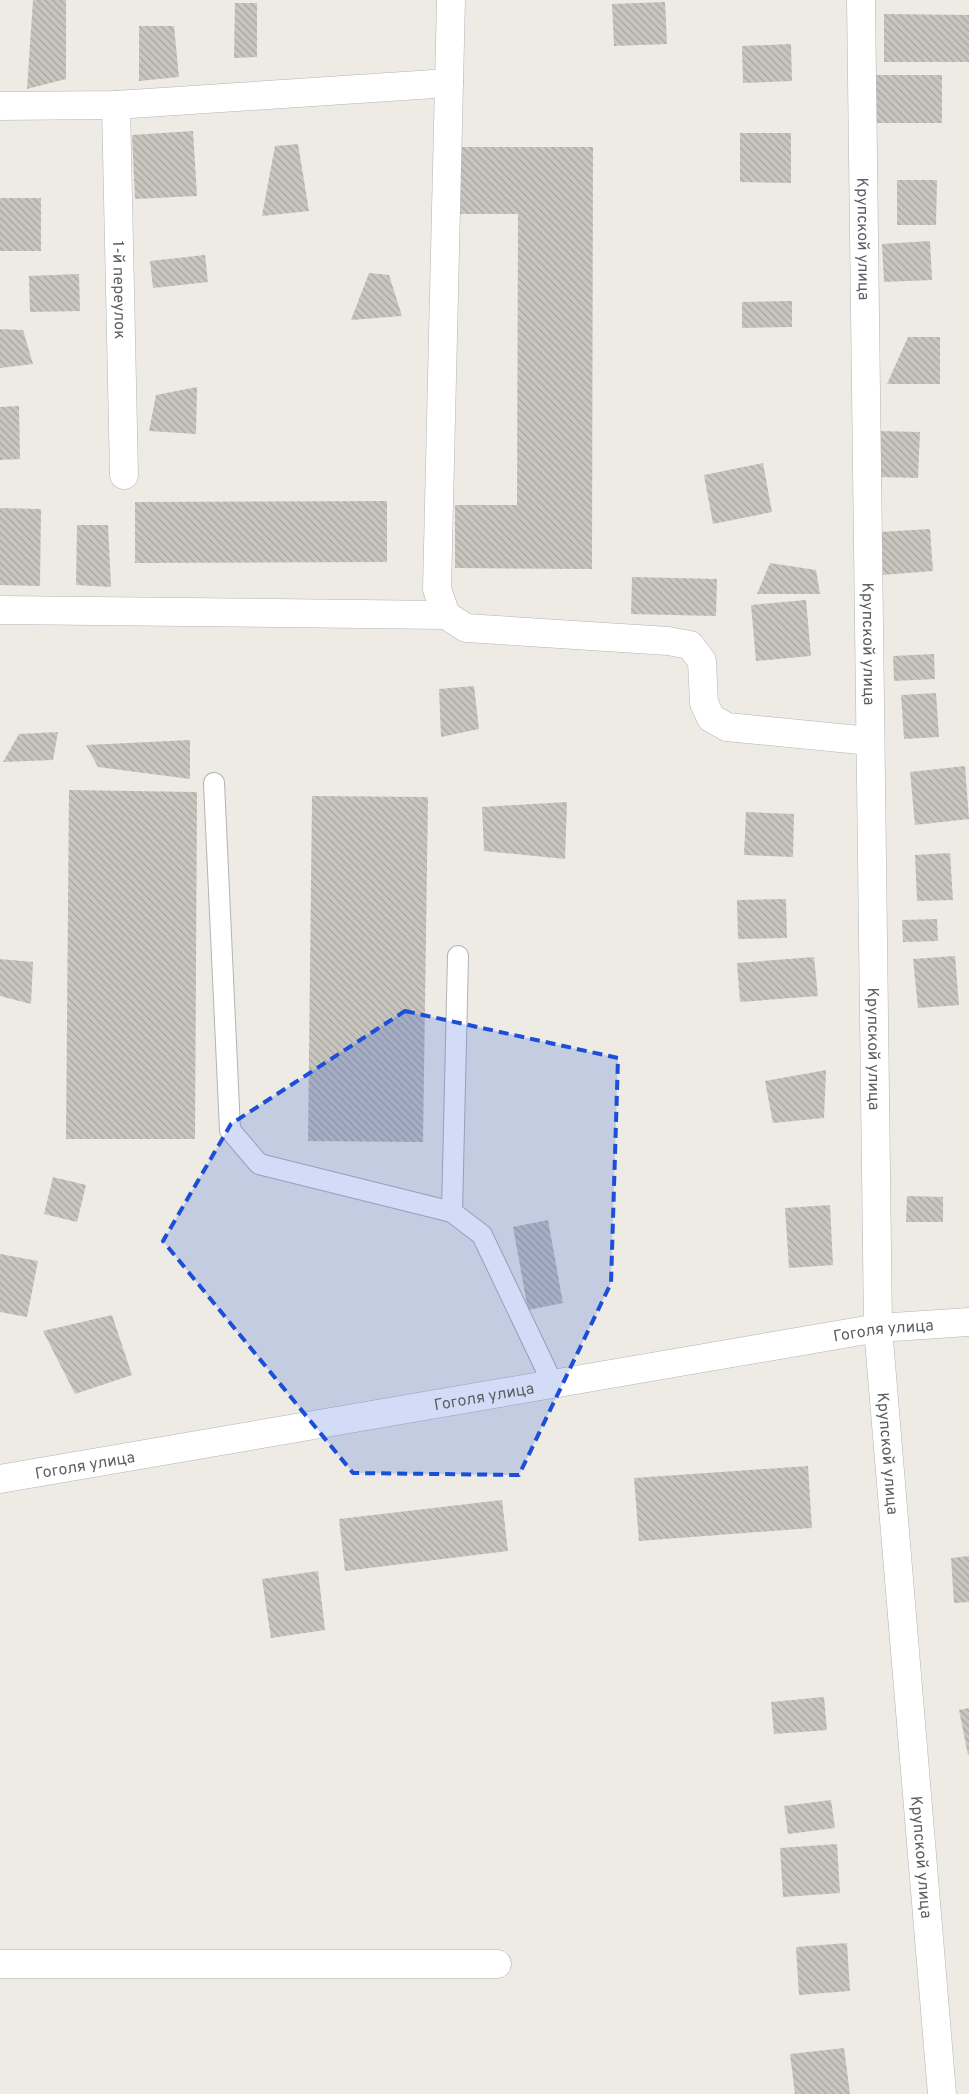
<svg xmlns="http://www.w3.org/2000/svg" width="969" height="2094" font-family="Overpass,sans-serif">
<defs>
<pattern id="building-back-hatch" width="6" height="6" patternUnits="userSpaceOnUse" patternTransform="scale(1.25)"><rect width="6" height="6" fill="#c9c6c0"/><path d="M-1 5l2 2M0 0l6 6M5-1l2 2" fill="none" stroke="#a6a4a0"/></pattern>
</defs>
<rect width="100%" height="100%" fill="#edebe4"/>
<!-- building -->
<path fill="url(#building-back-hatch)" d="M33,0H66V79L27,89Z
M665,2L667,44L614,46L612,4Z
M235,3H257V57L234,58Z
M884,14L969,15V62H884Z
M139,26H174L179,77L139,81Z
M791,44L792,81L743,83L742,46Z
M875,75H942V123H875Z
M193,131L197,196L135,199L132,135Z
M740,133H791V183L740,182Z
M298,144L309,211L262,216L275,146Z
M459,147H593L592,569L455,568V505H517L518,214H459Z
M897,180H937L936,225H897Z
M0,198H41V251H0Z
M930,241L932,280L884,282L882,244Z
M205,255L208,282L153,288L150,261Z
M369,273L389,275L402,316L351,320Z
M79,274L80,311L30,312L29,276Z
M792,301V327L742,328V302Z
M0,329L23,330L33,364L0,368Z
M908,337H940V384H887Z
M197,387L196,434L149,431L156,395Z
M19,406L20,459L0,460V407Z
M879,431L920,432L918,478L878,477Z
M763,463L772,512L713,524L704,475Z
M387,501V562L135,563V502Z
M0,508L41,509L40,586L0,585Z
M77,525H108L111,587L76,585Z
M930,529L933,571L882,575L880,532Z
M770,563L816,570L820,594H757Z
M632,577L717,579L716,616L631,614Z
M806,600L811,656L756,661L751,605Z
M934,654L935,679L894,681L893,656Z
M474,686L479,729L441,737L439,689Z
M936,693L939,737L904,739L901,695Z
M58,732L53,760L3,762L19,734Z
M190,740V779L98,767L86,745Z
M965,766L969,819L915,825L910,772Z
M69,790L197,792L195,1139H66Z
M312,796L428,797L423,1142L308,1141Z
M567,802L565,859L484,851L482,807Z
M746,812L794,814L793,857L744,855Z
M950,853L953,900L917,901L915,855Z
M786,899L787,938L738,939L737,900Z
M937,919L938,941L903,942L902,920Z
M955,956L959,1005L918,1008L913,959Z
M814,957L818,996L740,1002L737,963Z
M0,959L33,962L31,1004L0,996Z
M826,1070L824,1118L773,1123L765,1081Z
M53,1177L86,1185L77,1222L44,1214Z
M907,1196L943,1197V1222H906Z
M830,1205L833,1265L789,1268L785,1208Z
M548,1220L563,1303L528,1310L513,1227Z
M0,1254L38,1261L27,1317L0,1312Z
M112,1315L132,1375L75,1394L43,1331Z
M808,1466L812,1528L639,1541L634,1478Z
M502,1500L508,1551L345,1571L339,1519Z
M969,1556V1602L954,1603L951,1558Z
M318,1571L325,1630L271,1638L262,1579Z
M824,1697L827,1730L774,1734L771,1702Z
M969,1708V1755H968L959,1710Z
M831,1800L835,1828L788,1834L784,1806Z
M837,1844L840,1893L783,1897L780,1848Z
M847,1943L850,1991L799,1995L796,1947Z
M844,2048L850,2094H795L790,2054Z"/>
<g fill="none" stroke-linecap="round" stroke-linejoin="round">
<defs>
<path id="service" d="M214,783L230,1130L259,1164L452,1212L482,1235L553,1384
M452,1212L458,956"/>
<g id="minor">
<path id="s1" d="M861,0L878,1328L942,2094"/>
<path d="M449,83L437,589L446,615L466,628L668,641L690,645L702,661L704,703L711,718L727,727L870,741"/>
<path id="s2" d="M116,105L124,475"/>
<path d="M0,106L116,105L449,83L451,0"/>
<path d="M0,610L446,615"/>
<path id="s3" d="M0,1479L878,1328L969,1322"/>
<path d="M0,1964H497"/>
</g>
</defs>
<!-- service casing -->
<use href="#service" stroke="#b1b4b8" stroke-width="22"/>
<!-- minor casing -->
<use href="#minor" stroke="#b1b4b8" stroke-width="29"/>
<!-- service -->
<use href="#service" stroke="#fff" stroke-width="20"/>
<!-- minor -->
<use href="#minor" stroke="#fff" stroke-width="28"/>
</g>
<!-- marked area -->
<path fill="#1d4ed8" fill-opacity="0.2" stroke="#1d4ed8" stroke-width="4" stroke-dasharray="10 6" stroke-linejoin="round" d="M405,1011L618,1058L611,1283L519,1475L353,1473L163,1241L231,1124Z"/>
<g text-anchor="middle" stroke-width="4" stroke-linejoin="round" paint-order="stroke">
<!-- street labels -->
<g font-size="16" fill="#5c5f63" stroke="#fff">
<text dy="6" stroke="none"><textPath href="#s1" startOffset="239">Крупской улица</textPath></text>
<text dy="6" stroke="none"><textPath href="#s2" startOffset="185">1-й переулок</textPath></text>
<text dy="6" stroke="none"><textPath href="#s1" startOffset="644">Крупской улица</textPath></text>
<text dy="6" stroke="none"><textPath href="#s1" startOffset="1049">Крупской улица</textPath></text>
<text dy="6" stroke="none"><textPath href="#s3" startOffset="896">Гоголя улица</textPath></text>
<text dy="6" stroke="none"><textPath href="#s3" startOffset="491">Гоголя улица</textPath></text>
<text dy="6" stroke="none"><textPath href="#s1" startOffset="1454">Крупской улица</textPath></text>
<text dy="6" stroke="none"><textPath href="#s3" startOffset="86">Гоголя улица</textPath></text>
<text dy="6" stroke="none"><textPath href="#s1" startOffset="1859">Крупской улица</textPath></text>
</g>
</g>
</svg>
